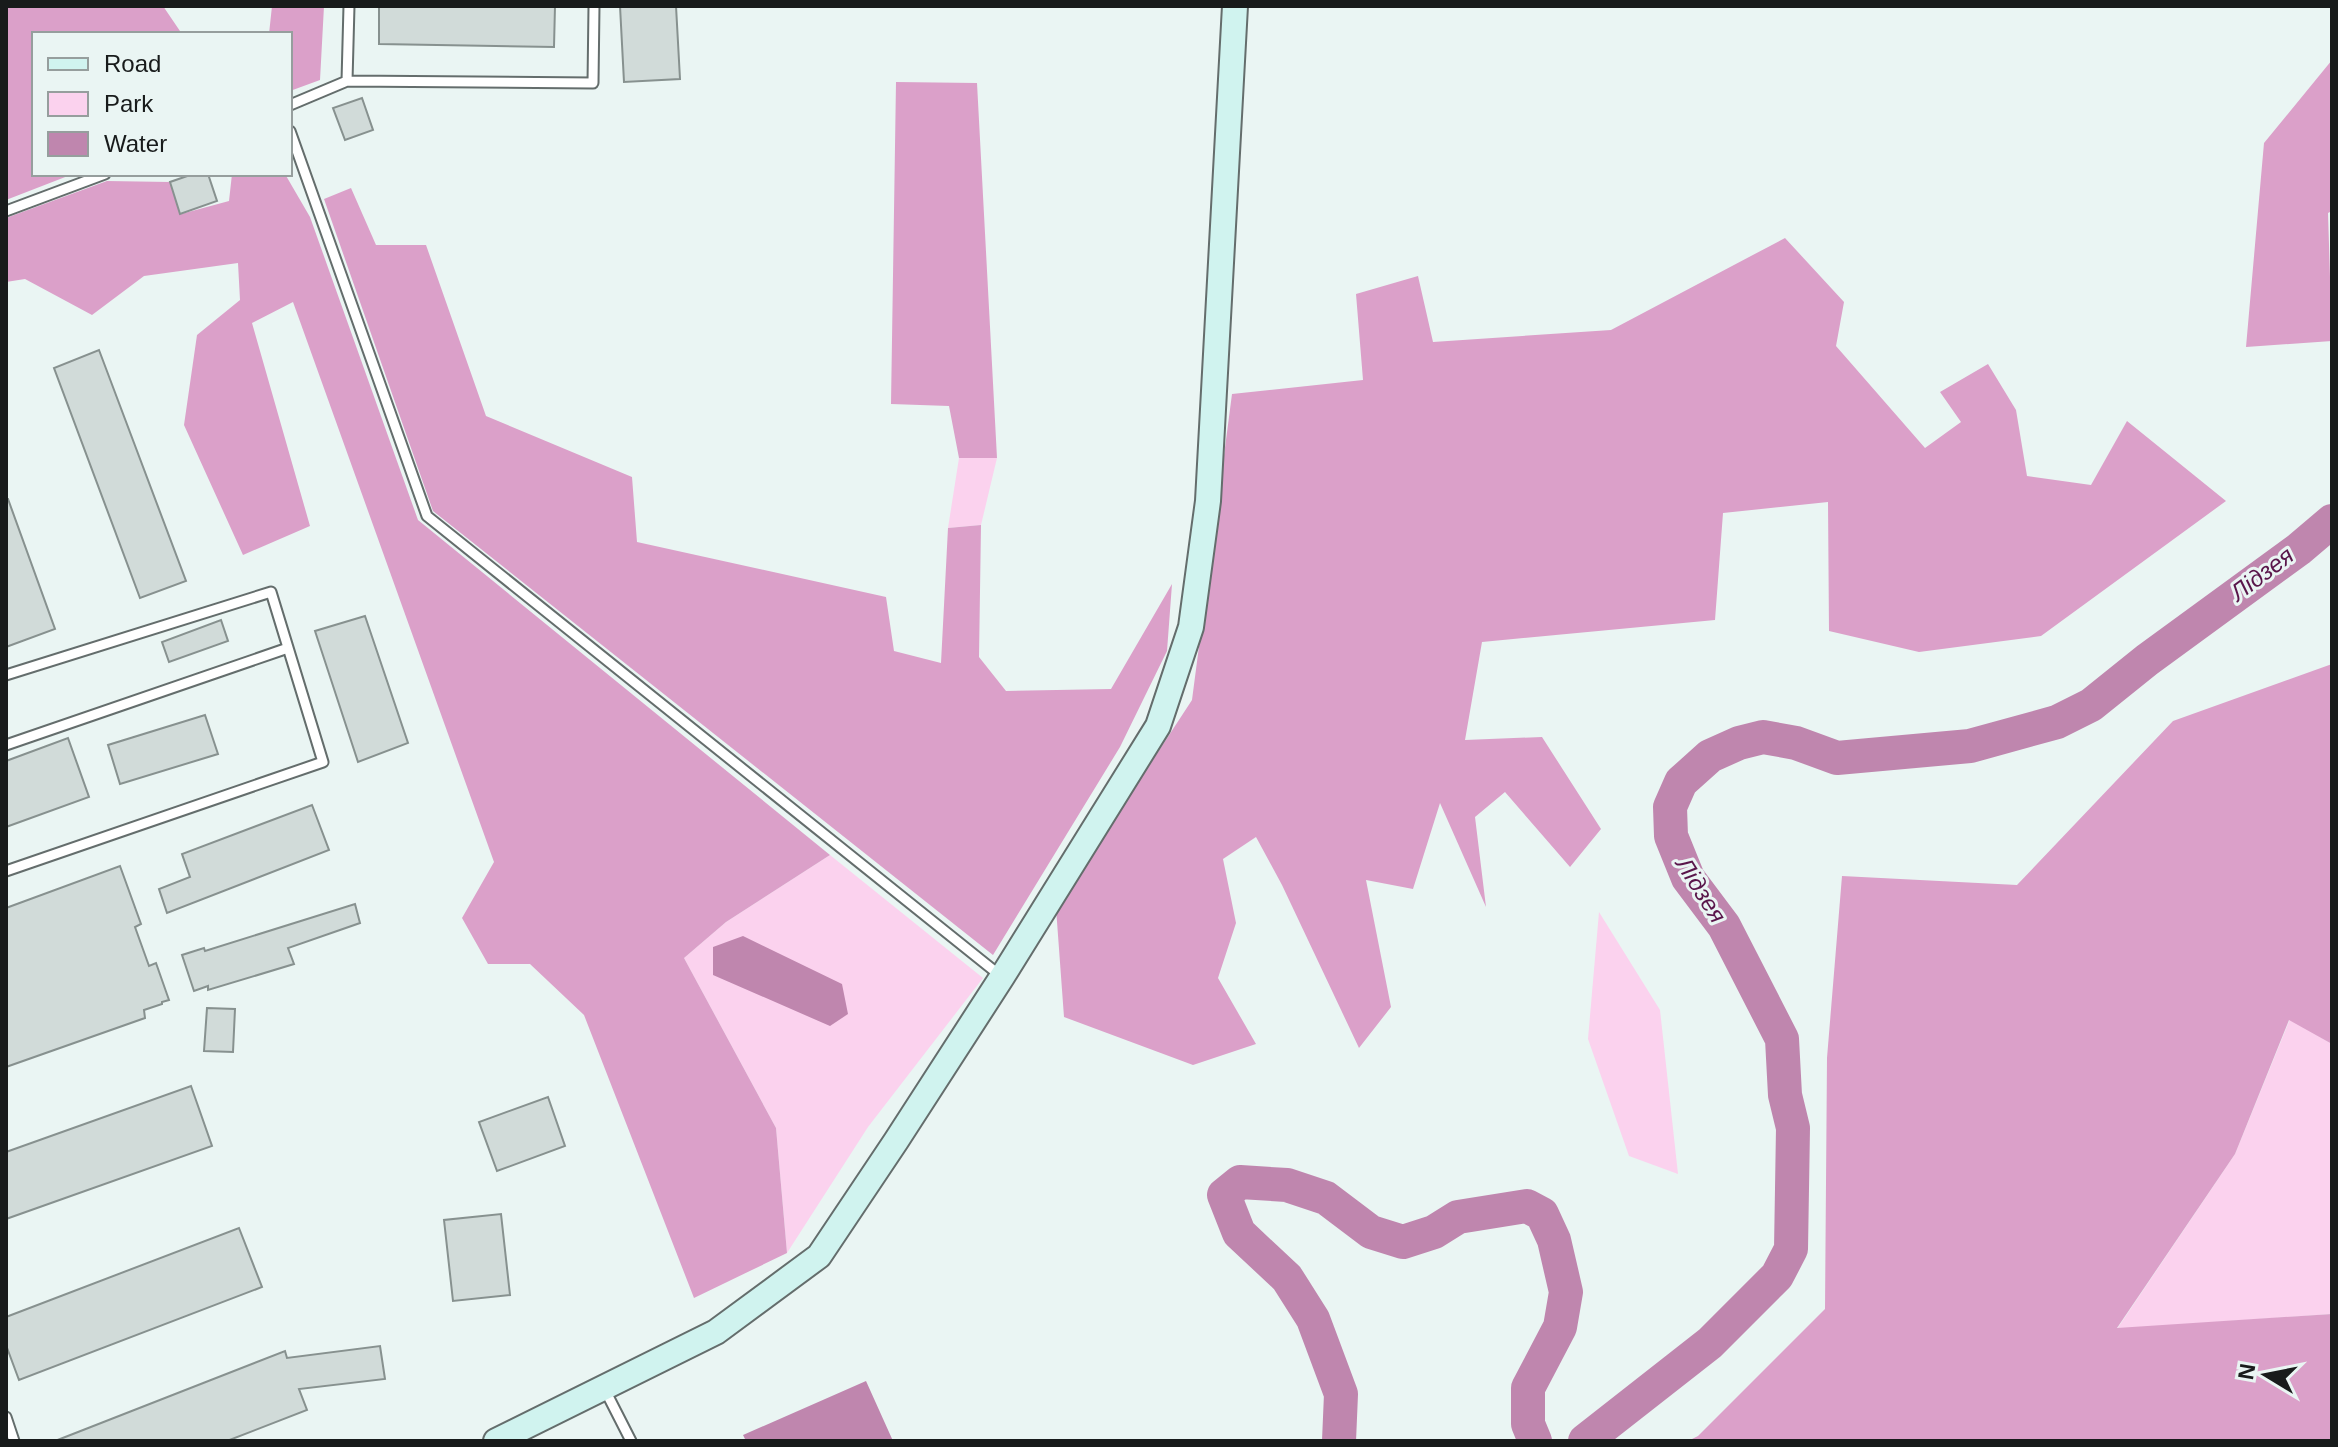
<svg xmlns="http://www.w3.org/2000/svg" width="2338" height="1447" font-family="Arial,sans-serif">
<rect width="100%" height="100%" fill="#eaf5f3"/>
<!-- green -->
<path fill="#fbd2ee" d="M959,458H997L981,525L948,528Z
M830,855L983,978L868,1127L787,1253L776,1128L684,958L726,922Z
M1599,912L1660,1010L1678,1174L1629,1156L1588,1039Z
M2290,1019L2332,1044V1314L2117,1329L2235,1154Z"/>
<!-- forest -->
<path fill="#dba0c9" d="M6,6H163L182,34H34V174H73L6,200Z
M272,6H324L320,80L290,91V34H269Z
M2332,60V211L2328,213L2332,341L2246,347L2264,143Z
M896,82L977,83L997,458H959L949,406L891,404Z
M232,174H285L310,217L418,520L830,855L726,922L684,958L776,1128L787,1253L694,1298L584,1015L530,964H488L462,918L494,862L293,302L252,323L310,526L243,555L184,425L197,335L240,300L238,263L144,276L92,315L25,279L6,282V218L107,181L170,182L181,214L229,201Z
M351,188L376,245H426L486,416L632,477L637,542L886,597L894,651L941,663L948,528L981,525L979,657L1006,691L1111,689L1172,584L1167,651L1120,747L993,955L433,511L324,199Z
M1785,238L1844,302L1836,346L1925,448L1961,422L1940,392L1988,364L2016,410L2027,476L2091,485L2127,421L2226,501L2041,636L1919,652L1829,631L1828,502L1723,513L1715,620L1482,642L1465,740L1542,737L1601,829L1570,867L1505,792L1475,817L1486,907L1440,803L1413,889L1366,880L1391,1007L1359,1048L1282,885L1256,837L1223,859L1236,923L1218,978L1256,1044L1193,1065L1064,1017L1056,908L1192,700L1232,394L1363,380L1356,294L1418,276L1433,342L1611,330Z
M2332,664V1044L2289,1020L2235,1154L2117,1328L2332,1314V1441H1688L1698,1436L1825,1309L1827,1058L1842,876L2017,885L2173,721Z"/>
<!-- water -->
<path fill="#bf86ae" d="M743,936L842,984L848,1014L830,1026L713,975V947Z
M866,1381L893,1441H746L743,1435Z"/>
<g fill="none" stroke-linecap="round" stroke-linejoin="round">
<!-- river -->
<path stroke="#bf86ae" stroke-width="34" d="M1339,1441L1341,1394L1313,1319L1287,1278L1239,1233L1224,1195L1240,1182L1287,1185L1326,1198L1371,1232L1403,1242L1434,1232L1458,1217L1527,1206L1542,1214L1554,1240L1566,1292L1560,1327L1528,1388V1424L1535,1441
M1585,1441L1710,1343L1777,1276L1791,1249L1793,1128L1785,1095L1782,1039L1724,926L1688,878L1671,836L1670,807L1681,782L1710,756L1739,743L1763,737L1796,743L1837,758L1970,746L2057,722L2091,705L2147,660L2299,549L2332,521"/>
</g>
<!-- building -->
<path fill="#d1dbd9" stroke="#87918f" stroke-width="2" d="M379,6H555L554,47L379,44Z
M620,6H676L680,79L624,82Z
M362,98L373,130L345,140L333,108Z
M193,174H208L217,201L180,214L170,182Z
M99,350L186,581L140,598L54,368Z
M6,499H8L55,629L6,647Z
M365,616L408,743L358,762L315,631Z
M221,620L228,641L169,662L162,642Z
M205,715L218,754L120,784L108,745Z
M68,738L89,797L6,827V761Z
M312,805L329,850L167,913L159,889L190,877L182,854Z
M120,866L141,924L135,927L149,966L156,963L169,1000L162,1002V1004L144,1010L145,1018L6,1067V908Z
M355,904L360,923L288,948L294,964L208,990V986L194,991L182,955L204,948L205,951Z
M207,1008L235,1009L233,1052L204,1051Z
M191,1086L212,1146L6,1219V1152Z
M548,1097L565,1146L497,1171L479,1122Z
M501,1214L510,1295L453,1301L444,1220Z
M239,1228L262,1287L19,1380L6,1345V1317Z
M380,1346L385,1379L299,1389L307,1410L227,1441H55L285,1351L287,1358Z"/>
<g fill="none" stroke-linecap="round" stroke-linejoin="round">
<defs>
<path id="lane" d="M347,81L349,6
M290,105L347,81L593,83L594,6
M290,131L427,516L1002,977
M6,211L105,174
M6,675L271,592L323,762L6,871
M6,745L288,648
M605,1390L631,1441
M6,1417L14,1441"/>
<path id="secondary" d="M496,1441L716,1332L819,1256L896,1141L1002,977L1158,726L1191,627L1208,501L1235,6"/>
</defs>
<!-- lane casing -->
<use href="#lane" stroke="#646d6c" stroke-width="13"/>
<!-- secondary casing -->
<use href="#secondary" stroke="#646d6c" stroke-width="28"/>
<!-- lane -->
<use href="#lane" stroke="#fff" stroke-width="9"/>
<!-- secondary -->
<use href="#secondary" stroke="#d0f3ef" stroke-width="24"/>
</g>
<g text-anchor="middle" stroke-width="6" stroke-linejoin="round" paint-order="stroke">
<!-- water labels -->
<g font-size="24" font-style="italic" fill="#59154a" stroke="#eaf5f3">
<text transform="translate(2262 574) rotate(-37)" y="8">Лідзея</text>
<text transform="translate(1701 890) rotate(58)" y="8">Лідзея</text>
</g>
</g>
<!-- border -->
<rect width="2338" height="1447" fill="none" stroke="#181b1b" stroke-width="16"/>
<!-- legend -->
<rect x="32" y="32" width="260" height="144" fill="#eaf5f3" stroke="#969e9d" stroke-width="2"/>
<rect x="48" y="58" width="40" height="12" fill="#d0f3ef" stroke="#969e9d" stroke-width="2"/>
<text x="104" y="72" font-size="24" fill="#181b1b">Road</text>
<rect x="48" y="92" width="40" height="24" fill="#fbd2ee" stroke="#969e9d" stroke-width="2"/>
<text x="104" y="112" font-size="24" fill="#181b1b">Park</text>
<rect x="48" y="132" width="40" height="24" fill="#bf86ae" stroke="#969e9d" stroke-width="2"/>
<text x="104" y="152" font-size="24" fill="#181b1b">Water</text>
<!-- north arrow -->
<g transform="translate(2266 1375) rotate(280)" stroke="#eaf5f3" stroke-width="6" paint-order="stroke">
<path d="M0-6L14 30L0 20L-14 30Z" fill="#181b1b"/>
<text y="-12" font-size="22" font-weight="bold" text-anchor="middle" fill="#181b1b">N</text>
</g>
</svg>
